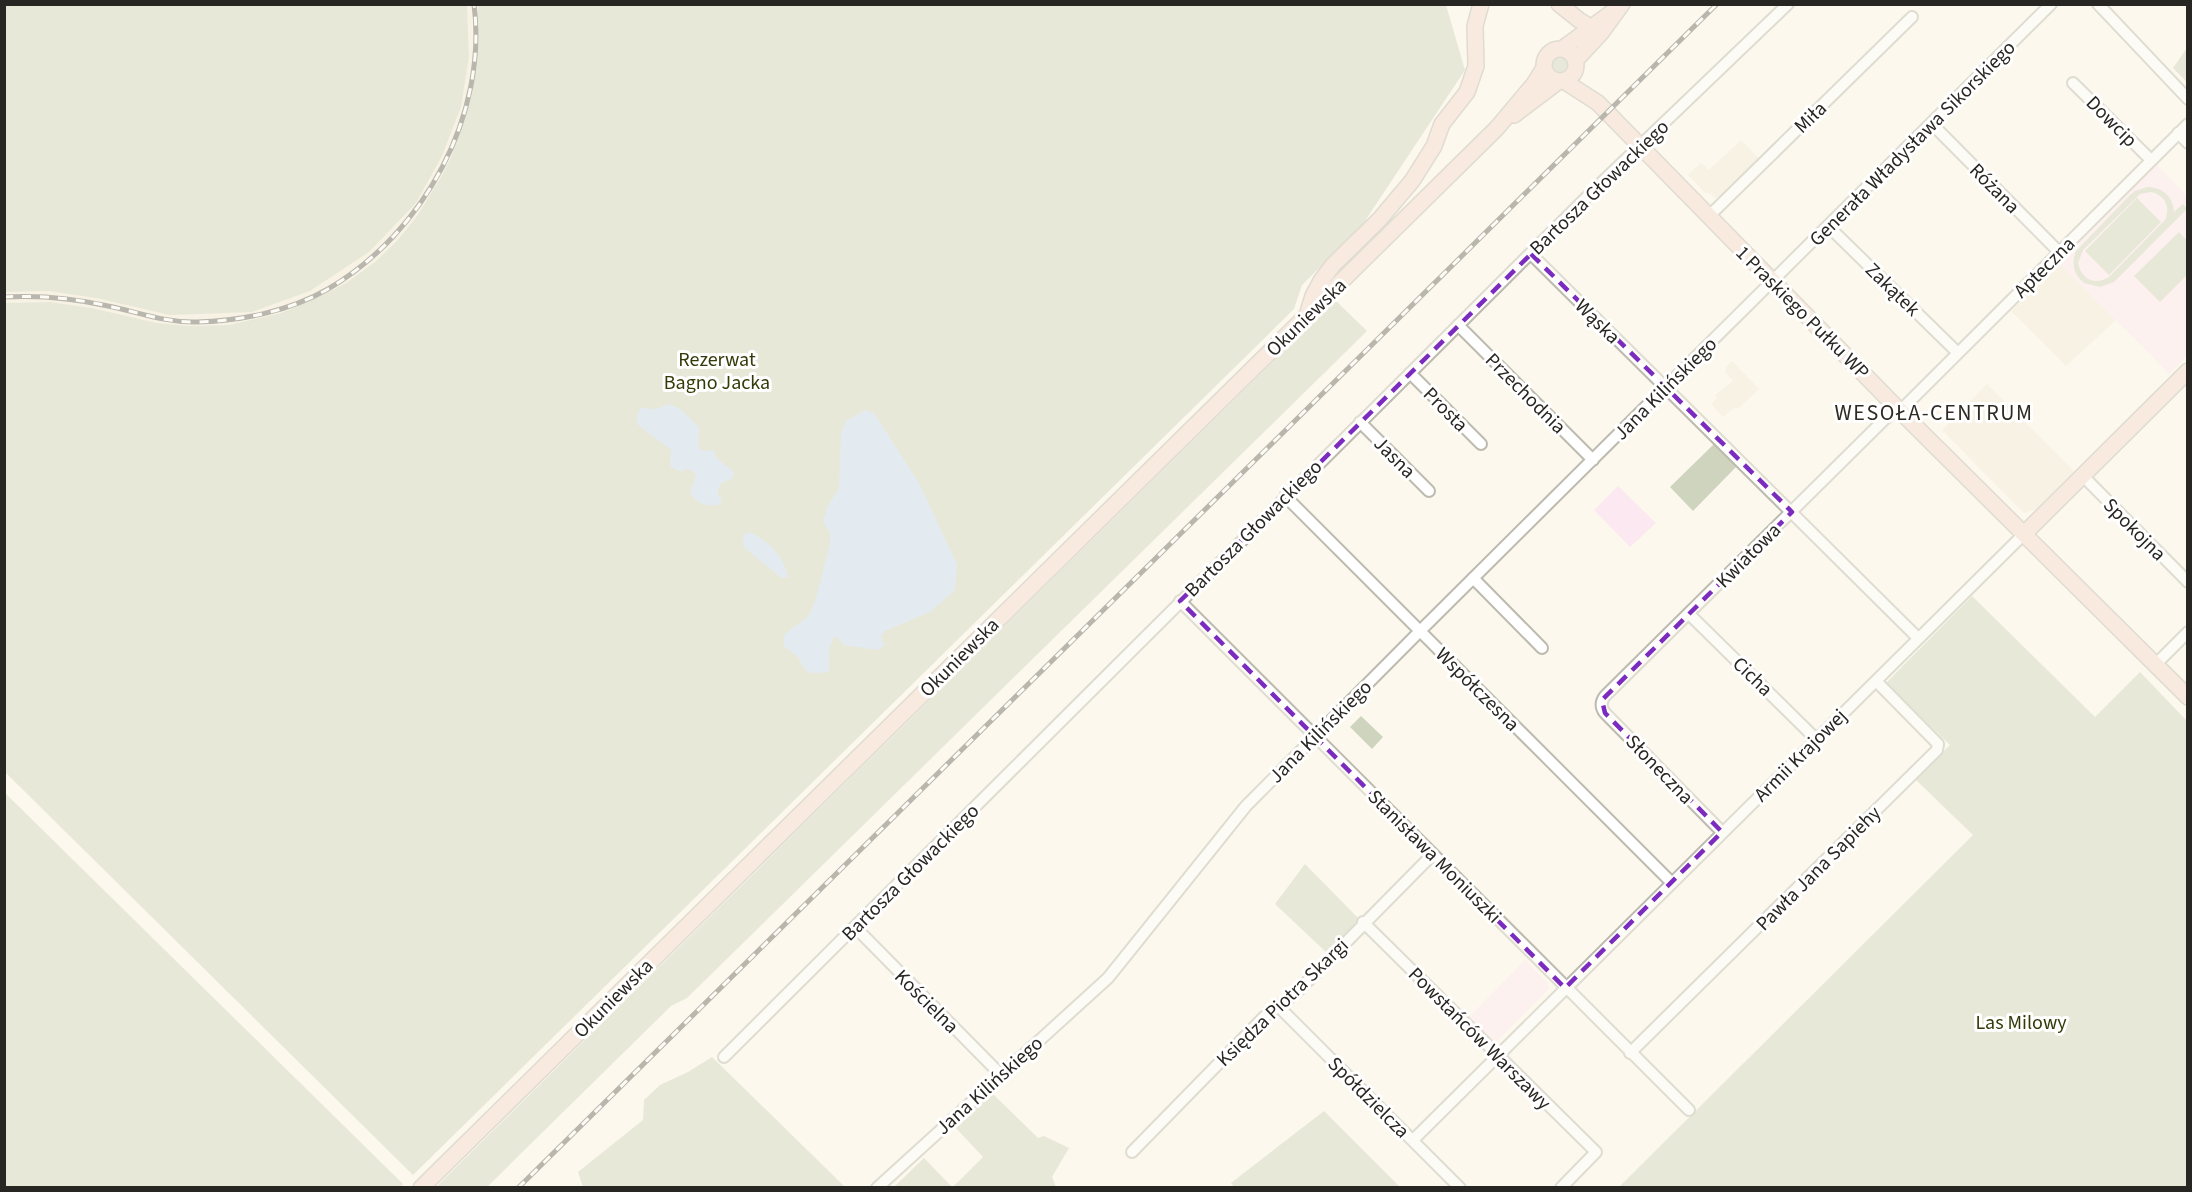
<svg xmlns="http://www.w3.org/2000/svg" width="2192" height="1192" font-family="'Source Sans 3',sans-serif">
<rect width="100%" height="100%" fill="#fcf8ed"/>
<!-- built -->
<path fill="#f1ebd9" d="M467,5H478L479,52L459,140L441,177L417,216L397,241L375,262L346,283L319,297L281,313L229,325L190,326L157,323L92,308L50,302L5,303L4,292L49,291L101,299L252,312L310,291L369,252L442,156L461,107L469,57Z
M1741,140L1759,159L1719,197L1715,198L1710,193H1705L1688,175L1701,163L1709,170Z
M2059,263L2116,320L2066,366L2011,311Z
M1732,361L1759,389L1738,409L1735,407L1723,417L1711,404L1717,398L1715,395L1733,381L1725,372L1726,368Z
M1987,384L2074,471L2038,509L2024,513L1942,430Z"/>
<!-- education -->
<path fill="#fce8f0" d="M2157,165L2187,196V356L2169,374L2059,263Z
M1618,486L1656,523L1630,547L1594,510Z
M1525,960L1548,983L1549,989L1497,1041L1489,1040L1468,1018Z"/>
<!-- green -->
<path fill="#cfd4be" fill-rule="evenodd" d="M4,5H467L469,57L461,107L442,156L416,203L369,252L310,291L252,312L170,315L101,299L49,291L5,292Z
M478,5H1446L1465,70L1361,227L1302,285L1294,309L413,1175L5,772L4,303L50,302L92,308L157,323L190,326L229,325L281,313L319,297L346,283L375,262L397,241L417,216L441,177L452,155L474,71Z
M2187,48V82L2173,68Z
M1551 65a9 9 0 1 1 18 0a9 9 0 1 1-18 0Z
M2147,187C2162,187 2173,196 2174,212L2183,204L2187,209L2114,282L2100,287L2084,283C2074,275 2071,264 2076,251L2130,195L2135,191ZM2151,192C2165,195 2171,207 2165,220L2109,277C2095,286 2081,279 2078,263L2083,250L2136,198L2140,194Z
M2137,198L2161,222L2109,275L2085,251Z
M2179,232L2187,241V275L2160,302L2134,276Z
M1335,300L1367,331L687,998L671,1006L487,1187H436Z
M1714,444L1737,466L1693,511L1670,487Z
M1972,596L2095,717L2140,672L2187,721V1187L1618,1188L1973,835L1915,779L1950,745L1886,683Z
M1361,716L1383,737L1372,749L1350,727Z
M4,792L403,1184L400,1188L5,1187Z
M1305,864L1359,919L1327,953L1275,904Z
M712,1057L845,1187H583L578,1172L643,1120L644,1100L660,1085L688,1072Z
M992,1093L1038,1138L1044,1136L1069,1148L1052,1177L1056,1187H953L983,1157L955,1127Z
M1324,1111L1400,1187H1234L1231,1183Z
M924,1158L952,1187H894Z"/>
<!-- water -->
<path fill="#c7dcf4" d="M668,404L679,408L699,427V448L703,451L711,450L716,452L715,455C720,464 728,465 734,472L732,479C724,482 718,482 718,494L722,498L720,504C705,508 699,504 690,493L696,475L691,470L685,469L682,472L671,467L670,463L671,450L638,425L636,419L640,408L657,409Z
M865,410L874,413L919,483L957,564L955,590L930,612L885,631L881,636L884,645L878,650L843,645L838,637L833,638L829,651V671C816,675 803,675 800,659L784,646V635L807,617L814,605L830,544V532L823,522L828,505L839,489L841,432L846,421Z
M750,532C769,542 784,555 788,577L781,578L744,547L743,535Z"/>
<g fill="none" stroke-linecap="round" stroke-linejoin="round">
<defs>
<path id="street" d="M2098,4L2188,99
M2073,83L2151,160
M1931,123L2059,252
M2178,133L2188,143
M1708,217L1912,17
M1828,226L1958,353
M1531,254L1918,638
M1458,325L1593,460
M1410,373L1481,444
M1900,411L2188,124
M1360,422L1429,491
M2083,476L2188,582
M1285,496L1671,882
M1473,578L1542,648
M1180,601L1689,1110
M1689,614L1816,739
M2155,665L2188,632
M1722,832L1605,713C1600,707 1601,701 1605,696L1897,407
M1363,922L1596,1152L1561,1188
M855,927L1000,1074
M1278,1006L1460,1188
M1630,1053L1937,750L1938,744L1876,681
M724,1057L1598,186L1788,4
M1413,1140L2025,533
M1132,1152L1264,1017L1296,993L1433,854
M877,1188L1108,978L1246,806L1420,631L2051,4"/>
<path id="secondary" d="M1559,4L1579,20L1598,32
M1544 65a16 16 0 1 1 32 0a16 16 0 1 1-32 0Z
M1562,49L1611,13
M1576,60L1601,33L1622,4
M1564,81L1598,103L1900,411L2188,697
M1514,115L1559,81
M1308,312L1313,296L1321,281L1333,265L1379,220L1412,181L1434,146L1442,124L1467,92L1476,66L1475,26L1481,4
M2025,533L2188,371
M421,1188L1497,128L1534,84L1544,68"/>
</defs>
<!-- street casing -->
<use href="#street" stroke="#bdbaaf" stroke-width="14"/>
<!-- secondary casing -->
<use href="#secondary" stroke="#bdbaaf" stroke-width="18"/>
<!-- street -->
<use href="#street" stroke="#fff" stroke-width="10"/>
<!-- secondary -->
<use href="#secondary" stroke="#f4d9ce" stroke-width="15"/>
<defs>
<path id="rail" d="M4,297C40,295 73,298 108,306C138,312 166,323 197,322C241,321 290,311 328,289C424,233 488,115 474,4
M518,1188L1717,4"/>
</defs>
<!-- rail casing -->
<use href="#rail" stroke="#696761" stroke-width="5"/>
<!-- rail -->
<use href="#rail" stroke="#fff" stroke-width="3" stroke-dasharray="9" stroke-linecap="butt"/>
</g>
<!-- marked area -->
<path d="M0 0H2192V1192H0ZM1531,254L1792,512L1602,700L1605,713L1722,832L1565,988L1180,601Z" fill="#fcf8ed" fill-opacity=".55" fill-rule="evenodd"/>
<path fill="none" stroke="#7b2cbf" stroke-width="4.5" stroke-dasharray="12 8" stroke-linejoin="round" d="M1531,254L1792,512L1602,700L1605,713L1722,832L1565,988L1180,601Z"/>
<g text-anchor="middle" stroke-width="6" stroke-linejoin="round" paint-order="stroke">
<!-- street labels -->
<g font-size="20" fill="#282622" stroke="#fff">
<text transform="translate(1810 117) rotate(-44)" y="7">Miła</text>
<text transform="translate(2112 121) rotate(45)" y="7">Dowcip</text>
<text transform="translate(1912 143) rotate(-45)" y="7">Generała Władysława Sikorskiego</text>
<text transform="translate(1599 187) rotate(-44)" y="7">Bartosza Głowackiego</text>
<text transform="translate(1995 188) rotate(45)" y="7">Różana</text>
<text transform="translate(2044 267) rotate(-45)" y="7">Apteczna</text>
<text transform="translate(1893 289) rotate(44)" y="7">Zakątek</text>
<text transform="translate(1803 312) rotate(45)" y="7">1 Praskiego Pułku WP</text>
<text transform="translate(1306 317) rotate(-44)" y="7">Okuniewska</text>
<text transform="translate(1598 321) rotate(45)" y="7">Wąska</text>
<text transform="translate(1665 388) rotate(-45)" y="7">Jana Kilińskiego</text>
<text transform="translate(1526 393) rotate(45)" y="7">Przechodnia</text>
<text transform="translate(1446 409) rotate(45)" y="7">Prosta</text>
<text transform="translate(1395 457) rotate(45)" y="7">Jasna</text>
<text transform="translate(1253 528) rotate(-45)" y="7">Bartosza Głowackiego</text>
<text transform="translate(2135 529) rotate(45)" y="7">Spokojna</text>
<text transform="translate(1748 555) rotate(-45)" y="7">Kwiatowa</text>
<text transform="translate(959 657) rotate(-45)" y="7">Okuniewska</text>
<text transform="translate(1753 676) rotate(44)" y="7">Cicha</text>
<text transform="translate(1478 689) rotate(45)" y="7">Współczesna</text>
<text transform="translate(1320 731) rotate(-45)" y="7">Jana Kilińskiego</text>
<text transform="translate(1800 755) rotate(-45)" y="7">Armii Krajowej</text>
<text transform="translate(1660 769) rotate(46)" y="7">Słoneczna</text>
<text transform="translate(1435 856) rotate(45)" y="7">Stanisława Moniuszki</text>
<text transform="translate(1818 868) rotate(-45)" y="7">Pawła Jana Sapiehy</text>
<text transform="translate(910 872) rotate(-45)" y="7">Bartosza Głowackiego</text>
<text transform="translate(613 998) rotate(-45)" y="7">Okuniewska</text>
<text transform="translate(927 1001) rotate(45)" y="7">Kościelna</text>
<text transform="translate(1282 1002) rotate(-44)" y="7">Księdza Piotra Skargi</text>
<text transform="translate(1480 1038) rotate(45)" y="7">Powstańców Warszawy</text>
<text transform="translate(989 1085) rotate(-42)" y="7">Jana Kilińskiego</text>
<text transform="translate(1369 1097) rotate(45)" y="7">Spółdzielcza</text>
</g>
<!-- park labels -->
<g font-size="20" fill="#343a08" stroke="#fff">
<text x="717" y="366">Rezerwat<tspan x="717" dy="23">Bagno Jacka</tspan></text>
<text x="2021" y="1029">Las Milowy</text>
</g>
<!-- quarter labels -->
<g font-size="22" letter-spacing="1.5" fill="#2e2b23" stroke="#fff">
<text x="1934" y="420">WESOŁA-CENTRUM</text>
</g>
</g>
<!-- border -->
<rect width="2192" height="1192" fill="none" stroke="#282622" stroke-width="12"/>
</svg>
